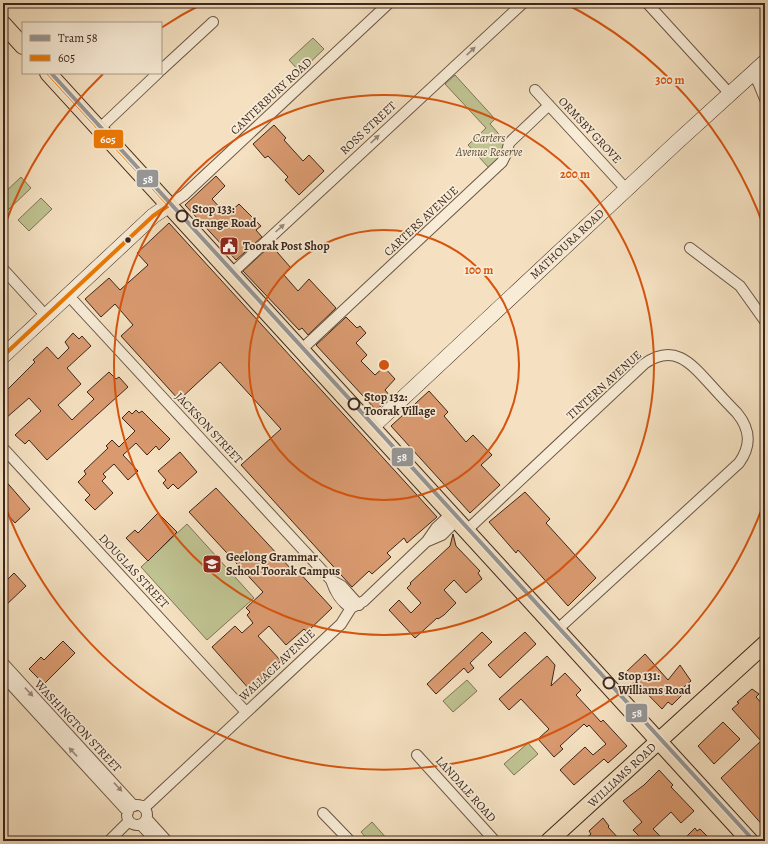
<svg xmlns="http://www.w3.org/2000/svg" width="768" height="844" font-family="Alegreya,serif">
<rect width="100%" height="100%" fill="#f5e1c1"/>
<filter id="stains"><feTurbulence type="fractalNoise" baseFrequency=".005" numOctaves="4"/><feColorMatrix values="0 0 0 0 .2 0 0 0 0 .09 0 0 0 0 .02 0 0 0 .5 -.17"/></filter>
<radialGradient id="worn" r=".72"><stop offset=".6" stop-color="#630" stop-opacity="0"/><stop offset="1" stop-color="#630" stop-opacity=".3"/></radialGradient>
<!-- green -->
<path fill="#bfc291" stroke="#7e7456" d="M313,38L324,49L300,72L289,60Z
M455,75L495,119L490,124C507,142 510,150 489,168L468,145L486,128L445,84Z
M21,177L31,188L8,210L3,204V194Z
M41,198L52,209L29,231L18,220Z
M187,524L254,598L207,640L141,567Z
M467,680L477,691L453,712L443,701Z
M528,743L538,754L514,775L504,764Z
M372,822L389,841H369L361,832Z"/>
<!-- building -->
<path fill="#da9a70" stroke="#3c261c" d="M274,125L286,138L284,140L303,161L309,155L324,171L299,195L285,180L288,177L268,156L265,158L253,144Z
M216,176L225,186L212,199L222,210L227,205L231,211L239,204L261,226L256,230L262,237L236,260L185,205Z
M169,223L437,517L407,543L404,538L387,553L391,557L372,574L369,571L352,587L241,465L281,429L220,362L179,400L121,336L133,325L115,304L101,317L85,299L109,278L120,290L148,265L137,253Z
M271,245L291,268L284,275L298,291L309,279L336,308L308,335L302,328L299,330L243,271Z
M346,317L357,328L360,326L366,333L356,343L367,355L361,361L375,375L384,367L395,379L385,390L391,397L376,410L316,345Z
M73,333L79,339L82,336L91,346L67,368L81,384L58,405L72,420L94,399L87,392L109,372L116,379L119,377L128,387L47,460L29,440L25,444L15,435L41,411L29,398L6,418L3,414V394L35,362L33,360L47,347L58,359L69,348L65,342Z
M429,391L448,412L444,416L466,442L473,435L492,455L481,465L500,485L470,513L391,426Z
M136,410L139,413L142,411L170,439L159,450L156,446L147,455L136,443L123,455L138,471L128,480L114,464L103,474L106,477L102,481L113,493L95,510L85,500L90,495L78,482L86,474L84,471L108,448L106,446L112,440L119,447L135,431L122,418L129,411L132,414Z
M180,452L197,472L178,489L173,484L168,489L163,483L166,480L158,471Z
M3,478L30,509L15,523L7,514L3,518Z
M216,488L292,570L295,568L332,608L307,632L304,629L286,645L269,626L258,636L281,661L250,690L212,647L235,626L242,633L253,623L247,615L250,612L246,608L263,592L189,512Z
M525,492L550,519L546,523L596,578L568,606L518,550L516,553L489,522Z
M158,513L177,532L148,561L126,538L135,530L138,533Z
M453,534L456,546L480,571L478,573L482,579L466,593L454,580L444,590L456,603L444,615L438,619L437,618L415,638L389,610L399,600L411,613L421,603L407,588L411,584L410,583L450,546Z
M14,573L26,586L3,608V584Z
M482,632L492,642L470,663L474,668L468,673L464,668L436,694L427,684Z
M525,632L536,644L500,678L488,665Z
M63,641L75,653L44,684L29,669L41,657L44,660Z
M645,654L668,680L680,665L691,681L683,688L686,691L672,705L668,702L662,709L626,672Z
M547,656L555,665L551,686L565,673L581,690L576,695L601,722L603,720L627,746L608,763L604,759L574,785L560,770L585,747L593,755L606,744L589,725L587,727L584,724L560,746L563,749L554,757L538,739L549,729L521,699L509,710L499,699Z
M752,689L759,694L756,697L765,707V828L721,778L761,741L732,709L739,703L737,702Z
M723,722L740,739L714,764L698,746Z
M659,770L673,785L671,787L694,811L681,823L671,812L653,829L665,841H644L633,830L642,822L623,801L644,785Z
M603,818L609,826L608,827L621,841H583L591,834L589,831Z
M695,828L697,831L700,829L712,841H682Z"/>
<g fill="none" stroke-linecap="round" stroke-linejoin="round">
<defs>
<path id="street" d="M647,3L730,94
M161,70L213,22
M752,75L758,82L765,99
M535,90L626,189
M99,129L158,73
M169,205L184,195L389,3
M690,248L740,286L765,321
M3,269L46,316
M231,274L523,3
M68,295L331,580L342,586L359,605
M301,350L502,162L507,152L509,143L549,105
M3,448L246,712
M467,530L644,364C673,343 690,362 709,383C718,393 727,403 737,413C750,429 752,445 739,463L558,629
M428,541L442,535L457,520
M331,580C335,592 340,601 351,608
M3,663L134,806
M3,676L128,812
M417,755L495,841
M127 815a10 10 0 1 1 20 0a10 10 0 1 1-20 0Z
M144,808L341,624L351,608L364,601L427,541L436,528L451,514
M323,813L350,841
M147,819L167,841
M141,825L156,841
M109,841L129,821"/>
<path id="secondary" d="M3,356L153,216L169,205
M372,427L676,143L765,62"/>
<path id="primary" d="M3,24L23,46
M48,73L750,841
M549,841L765,644"/>
</defs>
<!-- street casing -->
<use href="#street" stroke="#6a5545" stroke-width="12"/>
<!-- secondary casing -->
<use href="#secondary" stroke="#3c261c" stroke-width="16"/>
<!-- primary casing -->
<use href="#primary" stroke="#3c261c" stroke-width="18"/>
<!-- street -->
<use href="#street" stroke="#f8ecd7" stroke-width="10"/>
<!-- secondary -->
<use href="#secondary" stroke="#f8ecd7" stroke-width="15"/>
<!-- primary -->
<use href="#primary" stroke="#f5e1c1" stroke-width="16"/>
<defs>
<path id="bus-1" d="M48,73L169,205
M3,356L153,216L169,205"/>
</defs>
<!-- bus-1 casing -->
<use href="#bus-1" stroke="#f8ecd7" stroke-width="7"/>
<!-- bus-1 -->
<use href="#bus-1" stroke="#ec7903" stroke-width="4"/>
<defs>
<path id="tram-1" d="M51,73L754,841"/>
</defs>
<!-- tram-1 casing -->
<use href="#tram-1" stroke="#f8ecd7" stroke-width="7"/>
<!-- tram-1 -->
<use href="#tram-1" stroke="#969696" stroke-width="4"/>
</g>
<!-- one-way arrows -->
<defs><path id="oneway-solid" d="M-6-.8H1V-3.2L6.5 0L1 3.2V.8H-6Z"/></defs>
<g fill="#9a897a">
<use href="#oneway-solid" transform="translate(471 51) rotate(-43)"/>
<use href="#oneway-solid" transform="translate(375 139) rotate(-43)"/>
<use href="#oneway-solid" transform="translate(280 228) rotate(-42)"/>
<use href="#oneway-solid" transform="translate(29 692) rotate(47)"/>
<use href="#oneway-solid" transform="translate(73 752) rotate(-133)"/>
<use href="#oneway-solid" transform="translate(118 787) rotate(47)"/>
</g>
<!-- distance rings -->
<g fill="none" stroke="#d7540e" stroke-width="2">
<circle cx="384" cy="365" r="135"/>
<circle cx="384" cy="365" r="270"/>
<path d="M765 500A404 404 0 0 1 3 500M3 230A404 404 0 0 1 103 74M161 28A404 404 0 0 1 204 3M564 3A404 404 0 0 1 765 230"/>
</g>
<!-- icons -->
<defs>
<symbol id="civic-square" viewBox="-11 -11 22 22"><rect x="-9" y="-9" width="18" height="18" rx="4" fill="#8f2418" stroke="#f8ecd7"/><path d="M-.6-6.5H3V-4.5H.6V-3L4-1V1h2V6H-6V1h2V-1L-.6-3ZM-1.2 2.5V6h2.4V2.5Z" fill="#fff"/></symbol>
<symbol id="school-square" viewBox="-11 -11 22 22"><rect x="-9" y="-9" width="18" height="18" rx="4" fill="#8f2418" stroke="#f8ecd7"/><path d="M0-5L7-2L0 1L-7-2ZM-4 1L0 2.5L4 1V4Q0 6-4 4Z" fill="#fff"/></symbol>
</defs>
<g fill-rule="evenodd">
<use href="#civic-square" x="218" y="235" width="22" height="22"/>
<use href="#school-square" x="201" y="553" width="22" height="22"/>
</g>
<!-- markers -->
<g fill="#f8ecd7" stroke="#3c261c" stroke-width="2">
<circle cx="182" cy="216" r="5.5"/>
<circle cx="354" cy="404" r="5.5"/>
<circle cx="609" cy="683" r="5.5"/>
</g>
<circle fill="#3c261c" stroke="#f8ecd7" stroke-width="1.5" cx="128" cy="240" r="3.5"/>
<g text-anchor="middle" stroke-width="3.5" stroke-linejoin="round" paint-order="stroke">
<!-- street labels -->
<g font-size="12" fill="#3c261c" stroke="#f8ecd7">
<text transform="translate(271 96) rotate(-43)" y="4">CANTERBURY ROAD</text>
<text transform="translate(368 128) rotate(-43)" y="4">ROSS STREET</text>
<text transform="translate(590 130) rotate(47)" y="4">ORMSBY GROVE</text>
<text transform="translate(421 221) rotate(-43)" y="4">CARTERS AVENUE</text>
<text transform="translate(567 244) rotate(-43)" y="4">MATHOURA ROAD</text>
<text transform="translate(604 385) rotate(-42)" y="4">TINTERN AVENUE</text>
<text transform="translate(209 428) rotate(47)" y="4">JACKSON STREET</text>
<text transform="translate(134 571) rotate(47)" y="4">DOUGLAS STREET</text>
<text transform="translate(277 665) rotate(-43)" y="4">WALLACE AVENUE</text>
<text transform="translate(78 726) rotate(47)" y="4">WASHINGTON STREET</text>
<text transform="translate(622 775) rotate(-43)" y="4">WILLIAMS ROAD</text>
<text transform="translate(466 789) rotate(48)" y="4">LANDALE ROAD</text>
</g>
<!-- park labels -->
<g font-size="12" font-style="italic" fill="#5d4d39" stroke="#f8ecd7">
<text x="489" y="142">Carters<tspan x="489" dy="14">Avenue Reserve</tspan></text>
</g>
<!-- stop labels -->
<g font-size="12" font-weight="bold" fill="#3c261c" stroke="#f8ecd7" text-anchor="start">
<text x="192" y="213">Stop 133:<tspan x="192" dy="14">Grange Road</tspan></text>
<text x="364" y="401">Stop 132:<tspan x="364" dy="14">Toorak Village</tspan></text>
<text x="618" y="680">Stop 131:<tspan x="618" dy="14">Williams Road</tspan></text>
</g>
<!-- poi labels -->
<g font-size="12" font-weight="bold" fill="#3c261c" stroke="#f8ecd7" text-anchor="start">
<text x="243" y="250">Toorak Post Shop</text>
<text x="226" y="561">Geelong Grammar<tspan x="226" dy="14">School Toorak Campus</tspan></text>
</g>
</g>
<circle cx="384" cy="365" r="6" fill="#d7540e" stroke="#f8ecd7" stroke-width="2"/>
<g font-size="12" text-anchor="middle" font-weight="bold" fill="#d7540e" stroke="#f8ecd7" stroke-width="3.5" stroke-linejoin="round" paint-order="stroke">
<text x="670" y="84">300 m</text>
<text x="575" y="178">200 m</text>
<text x="479" y="274">100 m</text>
</g>
<g stroke="#f8ecd7" stroke-width="1.5">
<rect x="93" y="129" width="31" height="20" rx="4" fill="#ec7903"/>
<rect x="136" y="169" width="23" height="19" rx="4" fill="#969696"/>
<rect x="391" y="447" width="23" height="20" rx="4" fill="#969696"/>
<rect x="625" y="703" width="23" height="20" rx="4" fill="#969696"/>
</g>
<g font-size="11" text-anchor="middle" font-weight="bold" fill="#fff">
<text x="108" y="143">605</text>
<text x="148" y="183">58</text>
<text x="402" y="461">58</text>
<text x="637" y="717">58</text>
</g>
<!-- margin -->
<rect width="768" height="844" fill="none" stroke="#f5e1c1" stroke-width="16"/>
<rect x="4" y="4" width="760" height="836" fill="none" stroke="#3c261c" stroke-width="2"/>
<rect x="8" y="8" width="752" height="828" fill="none" stroke="#3c261c"/>
<!-- legend -->
<rect x="22" y="22" width="140" height="52" fill="#f8ecd7" stroke="#ad9d8c"/>
<rect x="30" y="35" width="20" height="6" fill="#969696" stroke="#ad9d8c"/>
<text x="58" y="42" font-size="12" fill="#3c261c">Tram 58</text>
<rect x="30" y="55" width="20" height="6" fill="#ec7903" stroke="#ad9d8c"/>
<text x="58" y="62" font-size="12" fill="#3c261c">605</text>
<rect width="100%" height="100%" filter="url(#stains)"/>
<rect width="100%" height="100%" fill="url(#worn)"/>
</svg>
